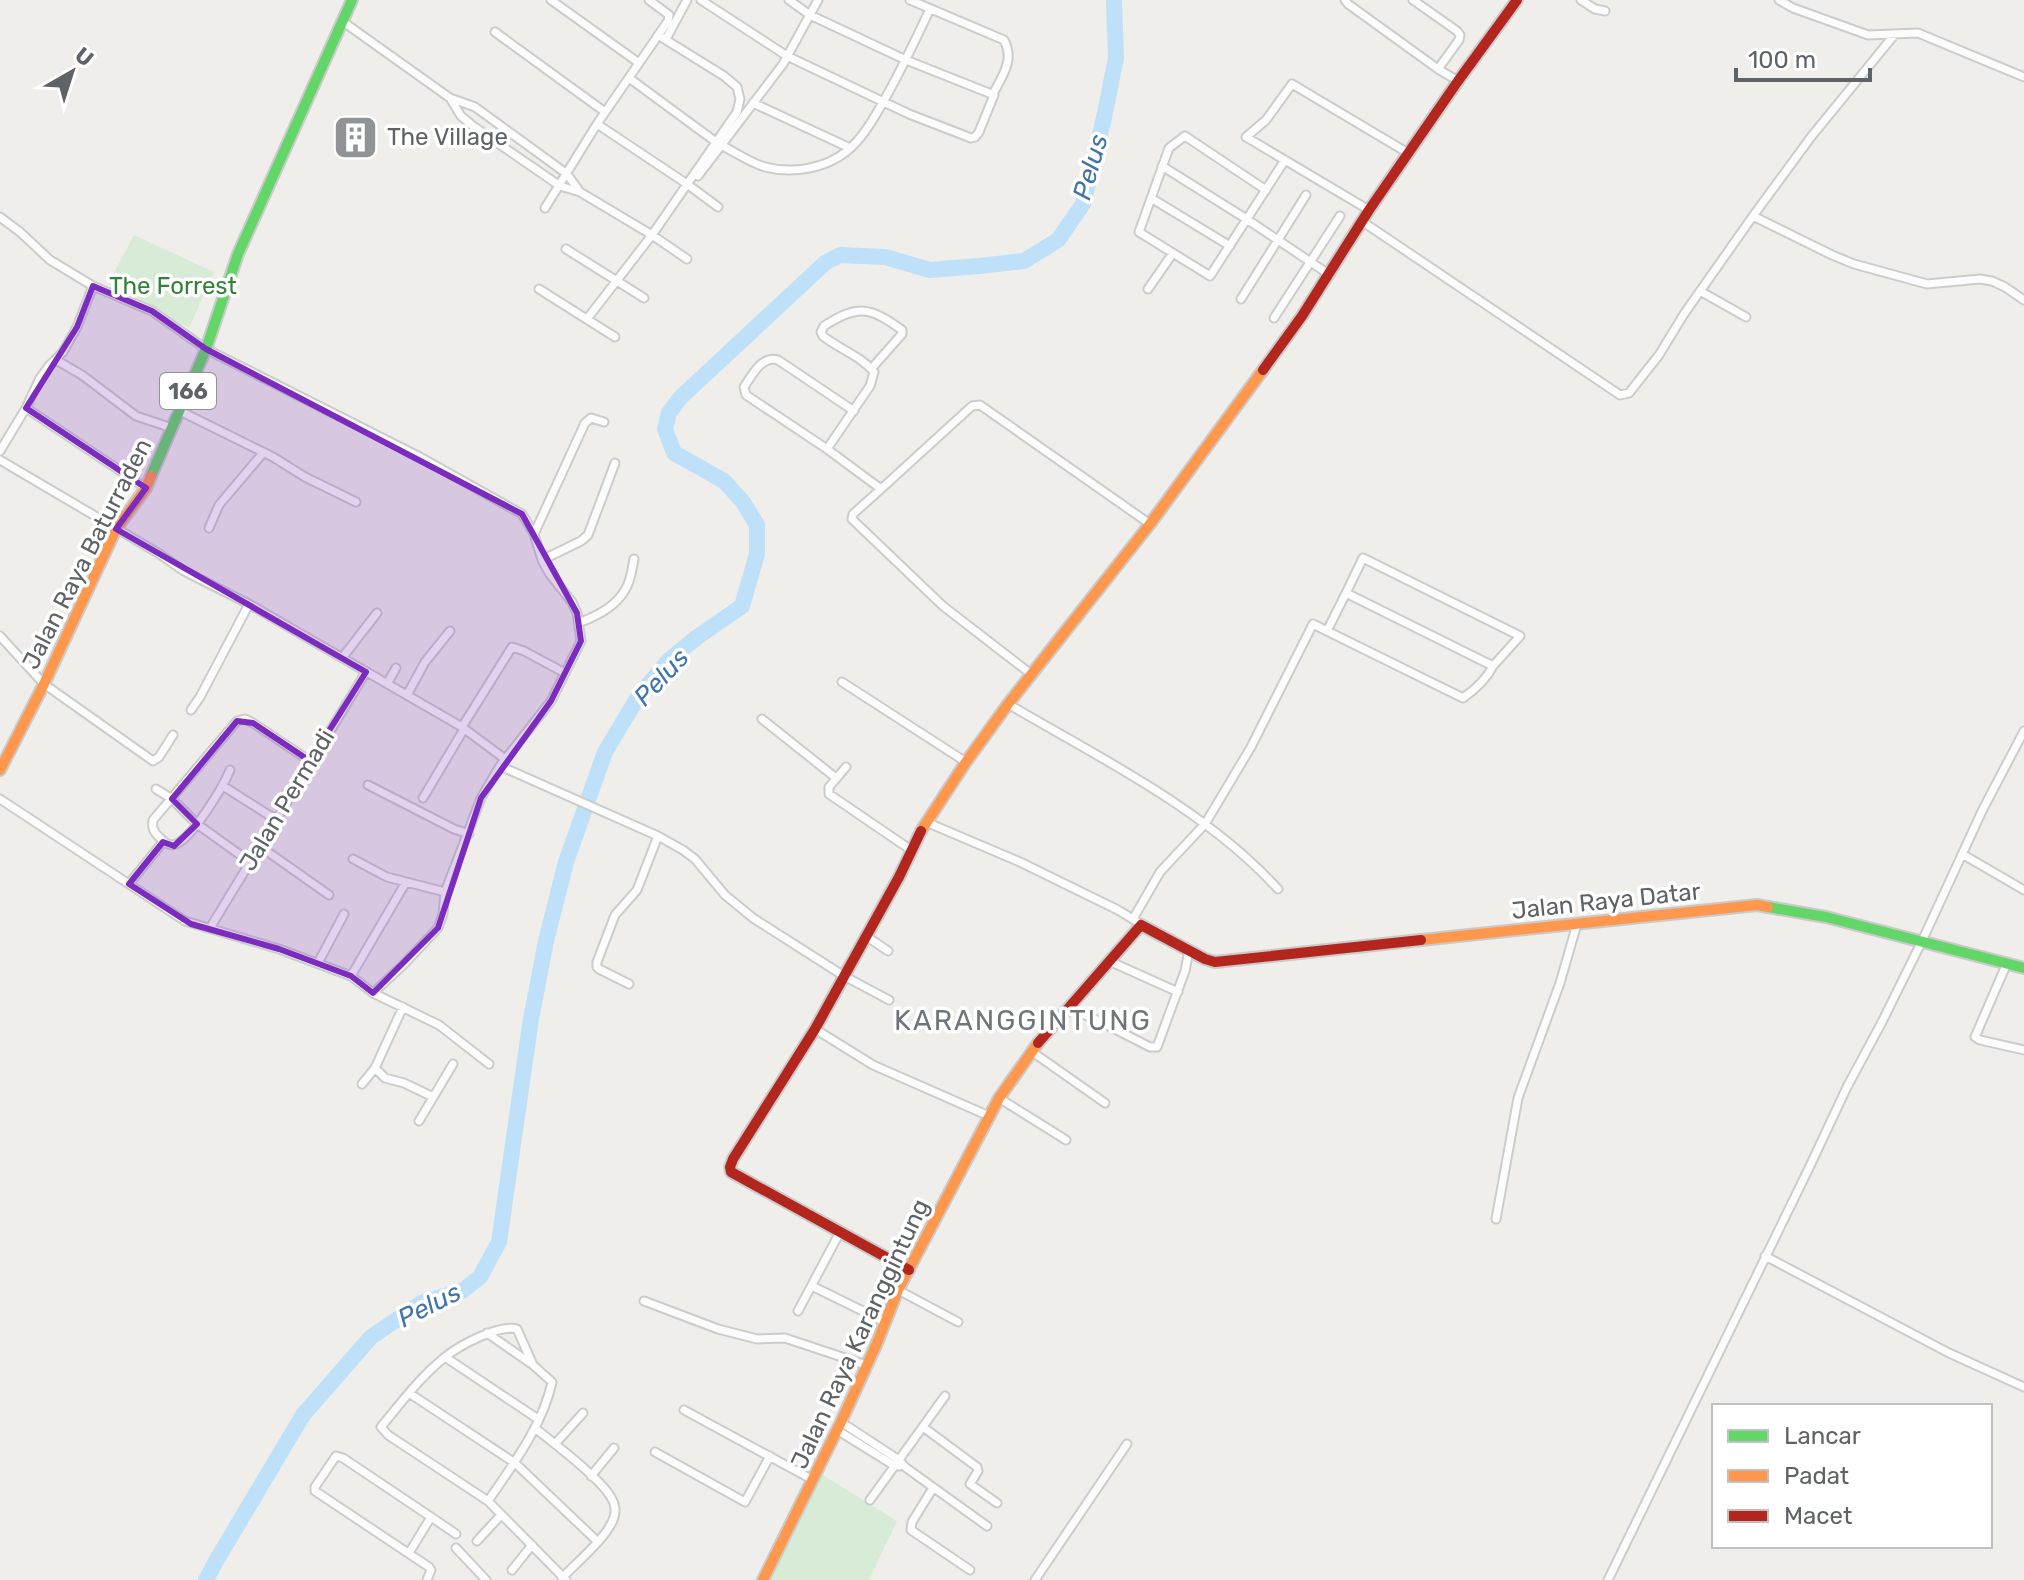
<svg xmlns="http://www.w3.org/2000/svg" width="2024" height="1580" font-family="Rubik,sans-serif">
<rect width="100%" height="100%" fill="#efeeea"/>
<!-- green -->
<path fill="#d8ebd6" d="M134,235L214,272L189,328L134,300L135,294L109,282Z
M821,1474L897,1521L869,1580H770Z"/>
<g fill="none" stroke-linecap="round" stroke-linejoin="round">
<!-- river -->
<path stroke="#bfe0f9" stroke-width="16" d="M206,1580L216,1561L303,1415L371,1337L421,1303L462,1291L480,1277L499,1242L531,1019L546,941L566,862L605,752L638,697L669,660L696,638L742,606L757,554V525L743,502L724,481L674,453L665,429L669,413L680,398L825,263L840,255L885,257L930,270L979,266L1024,261L1058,240L1083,204L1104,118L1116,58L1114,0"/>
<defs>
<path id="street" d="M551,0L639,63
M701,0L787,56L909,114L971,138L975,137L979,132L994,95L906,60L810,15L789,0
M910,0L1004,40C1015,60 1002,76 993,94
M1345,0L1348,4L1438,69L1458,81
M1413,0L1457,31L1460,35L1459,40L1438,69
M1581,0L1595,9L1605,11
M1779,0L1793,8L1868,35L1918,33L2024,77
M342,21L450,98L475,107L567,174L580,192
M495,32L605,112
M666,39L687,0
M629,78L716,142
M450,98L461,116L473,126L560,186L580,192L652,235L687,259
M753,103L850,148
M597,124L687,184L718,207
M721,145C735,152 750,163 765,167C792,174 825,169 847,151C864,137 875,116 886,97C902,68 916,39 930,9
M1162,166L1248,220L1330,275
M698,176L783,64L818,0
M1266,190L1185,136L1169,148L1139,232L1210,276L1285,160
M1151,198L1230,246
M545,208L597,124L668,21L669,15L649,0
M1369,210L1246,137L1266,120L1292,84L1408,153
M1753,216L1811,137L1895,34
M0,217L20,232L50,260L93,286L152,311L206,349L420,457L522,514L534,534L542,560L549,573L572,602L577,613L581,641L551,701L500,766L481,798L445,892L443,914L438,928L402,966L373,993
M1363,222L1620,395L1629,393L1659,355L1684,314L1753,216L1832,255L1854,264L1927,284L1980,279L1992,281L2005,287L2024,300
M566,249L644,298
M539,289L615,337
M1148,289L1173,253
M1700,291L1746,317
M1241,299L1306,195
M1274,318L1340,216
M587,319L652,235L737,112L740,99L737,87L724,76L658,35
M56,360L82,375L136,416L172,428
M26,408L146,488
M180,411L273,457L305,477L356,502
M854,411L778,360C762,355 752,375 744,387L746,395L827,449L881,489L853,514L852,519L854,521L943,606L1031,674
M827,449L870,386L874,372C861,356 839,349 823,336L821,332L824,326C858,304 870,307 902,330V334L872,368
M0,451L26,408L40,378L49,366L63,352L77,327L93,286
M0,460L158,553L184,571L249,604L462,727L505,759
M881,489L972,406L980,405L1150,524
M209,528L219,505L263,453
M534,534L585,423L591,418L604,422
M542,560L581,541L588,535L615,463
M1346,593L1363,558L1520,636L1493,666
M578,623C595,617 616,606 625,590C631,581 632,569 634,559
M0,636L44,684L153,761L159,757L173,735
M342,658L377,613
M842,682L966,762
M387,684L396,668
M407,695L425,662L450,631
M1008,704C1100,758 1205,809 1278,889
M191,710L200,697L249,604
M762,719L836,778
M462,727L512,647L524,651L565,673
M500,766L658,836L683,850L695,859L725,895L753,918L844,976L889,1000
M846,767L829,787V794L911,850
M230,770C223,787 193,837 176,844C169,847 164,842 159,837C153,831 152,828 153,820L237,721L245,719L253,723L310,761
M368,785L454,829L469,834
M223,786L275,819
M156,789L172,799L197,824L250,862
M423,798L464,729
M0,799L185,921L279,949L351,976L373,993L439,1025L489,1064
M926,822L1020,862L1118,910L1136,921
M258,845L329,895
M1962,854L2024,890
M353,859L387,877L445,892
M129,884L163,842
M1133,919L1160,872L1205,824L1251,747L1313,624L1327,631L1463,698C1476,689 1486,680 1493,666L1346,593L1327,631
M210,928L366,672
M866,936L888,951
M1109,961L1178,992
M318,963L344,914
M2007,963L1975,1037L1980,1040L2024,1050
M351,976L406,882
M629,984L599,969L597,967V962L615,915L637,890L658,836
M1068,1008L1097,1020L1150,1047H1157L1185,971L1189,950
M815,1029L873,1065L989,1116
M1031,1051L1105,1103
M375,1068L385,1078L404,1083L433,1097
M362,1084L375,1068L403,1007
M999,1098L1066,1140
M419,1121L453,1064
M1496,1219L1518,1098L1560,983L1577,924
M1765,1256L1949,1353L2024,1387
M812,1286L885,1322
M898,1290L958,1322
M644,1301L718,1329L757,1339L785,1338L866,1365
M798,1311L840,1232
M487,1333L533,1365L552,1382C543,1425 512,1466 488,1501
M445,1357L538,1419
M533,1365L517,1329C499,1324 458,1346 444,1358C420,1377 400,1404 381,1427L388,1435L488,1501L566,1580
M409,1393L515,1463L598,1542
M684,1410L813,1480
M841,1422L899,1460L905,1467L987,1526
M923,1427L977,1467L978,1471L970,1484L997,1503
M535,1428C553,1443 603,1480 612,1499C615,1504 616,1512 614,1517C609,1536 576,1563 562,1578
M837,1430L895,1466H899
M555,1444L583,1413
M655,1452L745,1502L770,1456
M591,1476L614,1448
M933,1488L912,1522L911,1530L970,1570
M870,1500L945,1396
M431,1517L456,1534
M477,1541L501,1515
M456,1548L486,1580
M409,1553L431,1517L343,1458L336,1456L315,1487V1491L429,1567L431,1570L427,1580
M512,1570L532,1545
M1035,1580L1127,1444
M1608,1580L1809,1168L1847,1087L1882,1022L1922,941L1983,809L2024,731"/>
<path id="fast" d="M151,476L206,349L238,254L352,0
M1768,907L1826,917L2024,968"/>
<path id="slow" d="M0,770L44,684L116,529L146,488L151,476
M921,831L966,762L1008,704L1150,524L1263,370
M1421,940L1757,905L1768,907
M763,1580L841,1422L877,1343L898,1290L999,1098L1038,1043"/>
<path id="jam" d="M1263,370L1302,316L1369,210L1458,81L1517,0
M1038,1043L1141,925L1205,959L1215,962L1421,940
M909,1270L731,1172L730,1167L733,1159L815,1029L899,877L921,831"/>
</defs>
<!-- street casing -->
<use href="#street" stroke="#cbcccc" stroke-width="11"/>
<!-- fast casing -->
<use href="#fast" stroke="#cacacb" stroke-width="14"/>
<!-- slow casing -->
<use href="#slow" stroke="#cacacb" stroke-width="14"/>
<!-- jam casing -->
<use href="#jam" stroke="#cacacb" stroke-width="14"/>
<!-- street -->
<use href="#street" stroke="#fdfcfc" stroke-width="7"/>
<!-- fast -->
<use href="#fast" stroke="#63d668" stroke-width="10"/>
<!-- slow -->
<use href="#slow" stroke="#ff974d" stroke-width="10"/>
<!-- jam -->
<use href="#jam" stroke="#b3261e" stroke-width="10"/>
</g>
<!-- marked area -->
<path fill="#7b2cbf" fill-opacity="0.2" stroke="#7b2cbf" stroke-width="6" stroke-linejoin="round" d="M93,286L152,311L206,349L522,514L577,613L581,641L551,701L481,798L438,928L373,993L351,976L279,949L191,924L129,884L163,842L174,846L197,824L172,799L237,721L253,723L310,761L366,672L116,529L146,488L26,408L77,327Z"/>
<!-- icons -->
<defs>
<symbol id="building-square" viewBox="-11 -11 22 22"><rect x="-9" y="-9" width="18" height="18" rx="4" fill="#919496" stroke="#fff"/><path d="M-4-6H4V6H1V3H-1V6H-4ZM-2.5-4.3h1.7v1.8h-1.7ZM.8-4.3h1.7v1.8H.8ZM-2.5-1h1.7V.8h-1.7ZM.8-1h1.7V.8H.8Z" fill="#fff"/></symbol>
</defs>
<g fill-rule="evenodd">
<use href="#building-square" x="330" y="112" width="51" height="51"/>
</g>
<g text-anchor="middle" stroke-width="7" stroke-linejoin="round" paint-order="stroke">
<!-- shield labels -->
<rect fill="#fff" stroke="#8f9295" stroke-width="2" x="160" y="373" width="56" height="36" rx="6"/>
<g font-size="22" font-weight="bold" fill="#5f6368">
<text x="188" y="399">166</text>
</g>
<!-- poi labels -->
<g font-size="24" fill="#5f6368" stroke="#fff" text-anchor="start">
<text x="387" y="145">The Village</text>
</g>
<!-- park labels -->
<g font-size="24" fill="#348238" stroke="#fff">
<text x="173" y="294">The Forrest</text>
</g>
<!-- street labels -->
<g font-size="24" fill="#5f6368" stroke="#fff">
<text transform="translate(87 554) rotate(-63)" y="8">Jalan Raya Baturraden</text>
<text transform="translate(287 800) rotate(-59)" y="8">Jalan Permadi</text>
<text transform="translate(1606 901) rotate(-6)" y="8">Jalan Raya Datar</text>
<text transform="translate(860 1334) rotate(-65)" y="8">Jalan Raya Karanggintung</text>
</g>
<!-- water labels -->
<g font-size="26" font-style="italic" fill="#4174aa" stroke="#fff">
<text transform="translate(1090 167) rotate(-74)" y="9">Pelus</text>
<text transform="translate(661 677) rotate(-47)" y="9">Pelus</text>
<text transform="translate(429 1305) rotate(-27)" y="9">Pelus</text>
</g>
<!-- quarter labels -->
<g font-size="28" letter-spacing="2" fill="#70757a" stroke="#fff">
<text x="1023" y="1030">KARANGGINTUNG</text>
</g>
</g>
<!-- legend -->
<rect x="1712" y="1404" width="280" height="144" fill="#ffffff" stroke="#bfc1c3" stroke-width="2"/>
<rect x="1728" y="1430" width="40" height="12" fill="#63d668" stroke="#bfc1c3" stroke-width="2"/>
<text x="1784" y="1444" font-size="24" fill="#5f6368">Lancar</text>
<rect x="1728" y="1470" width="40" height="12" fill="#ff974d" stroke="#bfc1c3" stroke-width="2"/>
<text x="1784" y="1484" font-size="24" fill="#5f6368">Padat</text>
<rect x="1728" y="1510" width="40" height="12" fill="#b3261e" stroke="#bfc1c3" stroke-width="2"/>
<text x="1784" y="1524" font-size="24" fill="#5f6368">Macet</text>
<!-- north arrow -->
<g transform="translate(72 72) rotate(39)" stroke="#ffffff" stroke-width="6" paint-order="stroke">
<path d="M0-6L14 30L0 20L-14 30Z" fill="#5f6368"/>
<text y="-12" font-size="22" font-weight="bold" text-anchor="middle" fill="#5f6368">U</text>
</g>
<!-- scale -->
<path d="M1736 68v12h134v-12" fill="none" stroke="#5f6368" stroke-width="4"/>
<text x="1748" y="68" font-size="24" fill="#5f6368" stroke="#ffffff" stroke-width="6" paint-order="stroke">100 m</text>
</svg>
